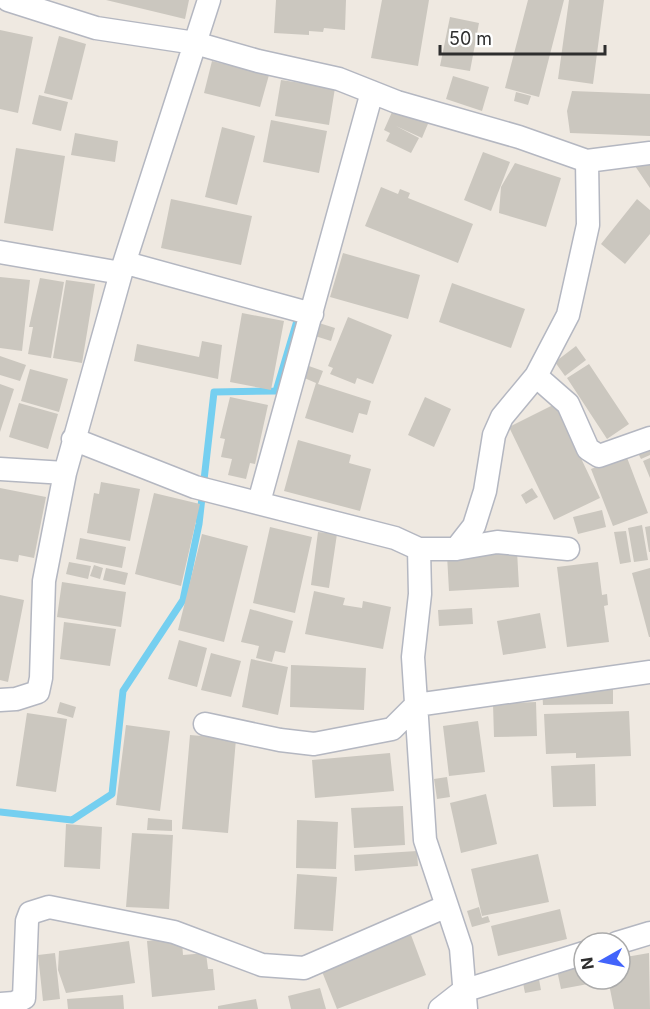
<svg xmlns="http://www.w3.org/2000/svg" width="650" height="1009" font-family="Inter,sans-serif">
<rect width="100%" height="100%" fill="#efe9e1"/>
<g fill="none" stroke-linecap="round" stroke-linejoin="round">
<!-- stream -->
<path stroke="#75cff0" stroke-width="7" d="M0,812L72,820L112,794L123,691L183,600L199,524L214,392L276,391L299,314"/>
</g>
<!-- building -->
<path fill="#cbc7bf" d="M106,0H189L185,19Z
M276,0H346L345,30L324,28L323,32L309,31V35L274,33Z
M382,0H429L418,66L371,58Z
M528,0H564L539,97L505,88Z
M569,0H604L593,84L558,79Z
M450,17L479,23L470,71L440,66Z
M0,30L33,37L18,113L0,109Z
M59,36L86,44L72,100L44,93Z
M212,61L269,75L260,107L204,93Z
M453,76L489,87L482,111L446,99Z
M281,80L335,88L329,125L275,116Z
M572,91L650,94V136L570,133L567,111Z
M516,92L531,96L528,105L514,101Z
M39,95L68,102L61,131L32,124Z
M396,103L430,119L422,138L396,126L419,138L411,153L386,141L390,133L384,130Z
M271,120L327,131L319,173L263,162Z
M222,127L255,136L237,205L205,197Z
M75,133L118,141L115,162L71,155Z
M16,148L65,156L53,231L4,223Z
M483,152L510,162L491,211L464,200Z
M646,159L650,164V188L635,166Z
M515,163L561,178L546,227L499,213L501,187Z
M381,187L398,194L400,189L410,193L408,198L473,224L458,263L365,226Z
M171,199L252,216L241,265L161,248Z
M637,199L650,210V234L625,264L601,244Z
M343,253L420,275L408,319L330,297Z
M0,277L30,280L22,351L0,348Z
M40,278L64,282L51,358L28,354L33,327H29Z
M66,280L95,284L82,363L53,358Z
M452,283L525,309L511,348L439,322Z
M242,313L284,321L271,390L230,382Z
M348,317L392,335L373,384L357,378L355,384L330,374L333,368L328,366Z
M319,323L335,328L331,341L315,336Z
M202,341L222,345L218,379L134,361L137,344L199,357Z
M576,346L586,360L565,376L555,362Z
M0,356L26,365L20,381L0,375Z
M589,364L629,424L607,439L567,378Z
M306,365L323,371L318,384L371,401L367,415L359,413L353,433L305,418L316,383L302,377Z
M30,369L68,379L59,412L21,401Z
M0,384L14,389L0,432Z
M230,397L268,405L255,464L250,463L246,479L228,475L232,459L221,457L225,439L220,438Z
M425,397L451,409L434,447L408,435Z
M19,403L58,414L48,449L9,437Z
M555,404L600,498L554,520L509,427Z
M298,440L351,455L349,463L371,469L360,511L284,491Z
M650,443V455L641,459L636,449Z
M626,455L648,513L613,526L591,469Z
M650,458V478L643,461Z
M101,482L140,489L130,541L87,533L94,493L99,494Z
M0,488L46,497L34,558L19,555L18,562L0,559Z
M532,488L538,497L526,504L521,495Z
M154,493L200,504L181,586L135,574Z
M602,510L606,527L578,534L573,517Z
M642,525L648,560L634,562L628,528Z
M650,526V552H649L645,527Z
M270,527L312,537L295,613L253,603Z
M626,531L631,562L620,564L614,532Z
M318,532L337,534L329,588L311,585Z
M202,534L248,546L224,642L178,630Z
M80,538L126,547L122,568L76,559Z
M517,551L519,587L449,591L447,555Z
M69,562L91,566L88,579L66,574Z
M598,562L602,595L607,594L608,605L604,606L609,642L567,647L557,567Z
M94,565L103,568L100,579L90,576Z
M106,568L128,573L125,585L103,580Z
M650,568V637H649L632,573Z
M62,582L126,592L121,627L57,617Z
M314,591L345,598L343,605L362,608L363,601L391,607L383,649L305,634Z
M0,595L24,600L8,682L0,680Z
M472,608L473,624L439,626L438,610Z
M250,609L293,621L285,653L275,651L272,662L256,658L259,646L241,642Z
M540,613L546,648L503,655L497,621Z
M64,622L116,629L110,666L60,659Z
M179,640L207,648L197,687L168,679Z
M211,653L241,661L231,697L201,690Z
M251,659L288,667L278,715L242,707Z
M291,665L366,668L364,710L290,707Z
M613,687V704L543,705L542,688Z
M60,702L76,707L73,718L57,713Z
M536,702L537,736L494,737L493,704Z
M629,711L631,756L576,758V753L546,754L544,714Z
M27,713L67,719L56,792L16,786Z
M478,721L485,772L449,776L443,726Z
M126,725L170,731L160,811L116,805Z
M190,735L236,739L228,833L182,829Z
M390,753L394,791L315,798L312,760Z
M595,764L596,806L553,807L551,766Z
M447,777L450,797L437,799L434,779Z
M486,794L497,844L461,853L450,803Z
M403,806L405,845L354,848L351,808Z
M148,818L172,820V831L147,830Z
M297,820L338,822L336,869L296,868Z
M66,824L102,827L100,869L64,867Z
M132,833L173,835L169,909L126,907Z
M417,851L418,866L355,871L354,855Z
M538,854L549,902L482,916L471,869Z
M297,874L337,877L333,931L294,929Z
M479,907L482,918L488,916L490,922L472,927L467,911Z
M560,909L567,939L498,956L491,926Z
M411,935L426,975L337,1009L321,969Z
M175,938L182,942L183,955L206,953L208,969H213L215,990L152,997L147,941Z
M129,941L135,983L66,993L58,970L59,951Z
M55,953L60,999L43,1001L38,955Z
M649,953L650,1009H614L608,979H620V958Z
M584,964V979H598L599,982L561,989L557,970Z
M538,974L541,990L525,993L522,978Z
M320,988L326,1009H291L288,996Z
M123,995L124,1009H68L67,999Z
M256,999L258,1009H218V1006Z"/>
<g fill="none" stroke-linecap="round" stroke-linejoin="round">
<defs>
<path id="street" d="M8,0L96,28L195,43L258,61L339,79L397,102L519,137L587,161L650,153
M0,252L121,273
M126,263L312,314
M536,376L568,404L588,449L599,456L650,438
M73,439L195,487L395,538L419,549H456L497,542L568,549
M0,469L65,473
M259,502L372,92
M419,549L420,594L413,657L425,840L461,948L466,1009
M456,549L474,526L485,491L494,435L502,417L536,376L568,315L588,225L587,161
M0,700L16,699L38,692L41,678L44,581L65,473L121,273L209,0
M205,724L280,740L314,744L392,729L416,705L650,672
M617,943L650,933
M0,1004L14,1003L24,998L27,921L30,913L49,907L174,932L262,965L304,968L447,906
M440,1009L463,991L584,953"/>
</defs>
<!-- street casing -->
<use href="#street" stroke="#b4b7c1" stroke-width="25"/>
<!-- street -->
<use href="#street" stroke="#fff" stroke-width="22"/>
</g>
<!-- north arrow -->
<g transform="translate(602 961) rotate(261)"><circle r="28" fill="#ffffff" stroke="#ababab" stroke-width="1.5"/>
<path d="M0-4.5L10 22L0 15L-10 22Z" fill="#4264fb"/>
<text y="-9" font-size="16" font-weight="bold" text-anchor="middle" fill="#2e2e2e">N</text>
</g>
<!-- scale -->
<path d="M440 45v9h165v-9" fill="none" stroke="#2e2e2e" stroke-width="3"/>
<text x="449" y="45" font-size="18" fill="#2e2e2e" stroke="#ffffff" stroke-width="4.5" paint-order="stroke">50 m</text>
</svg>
